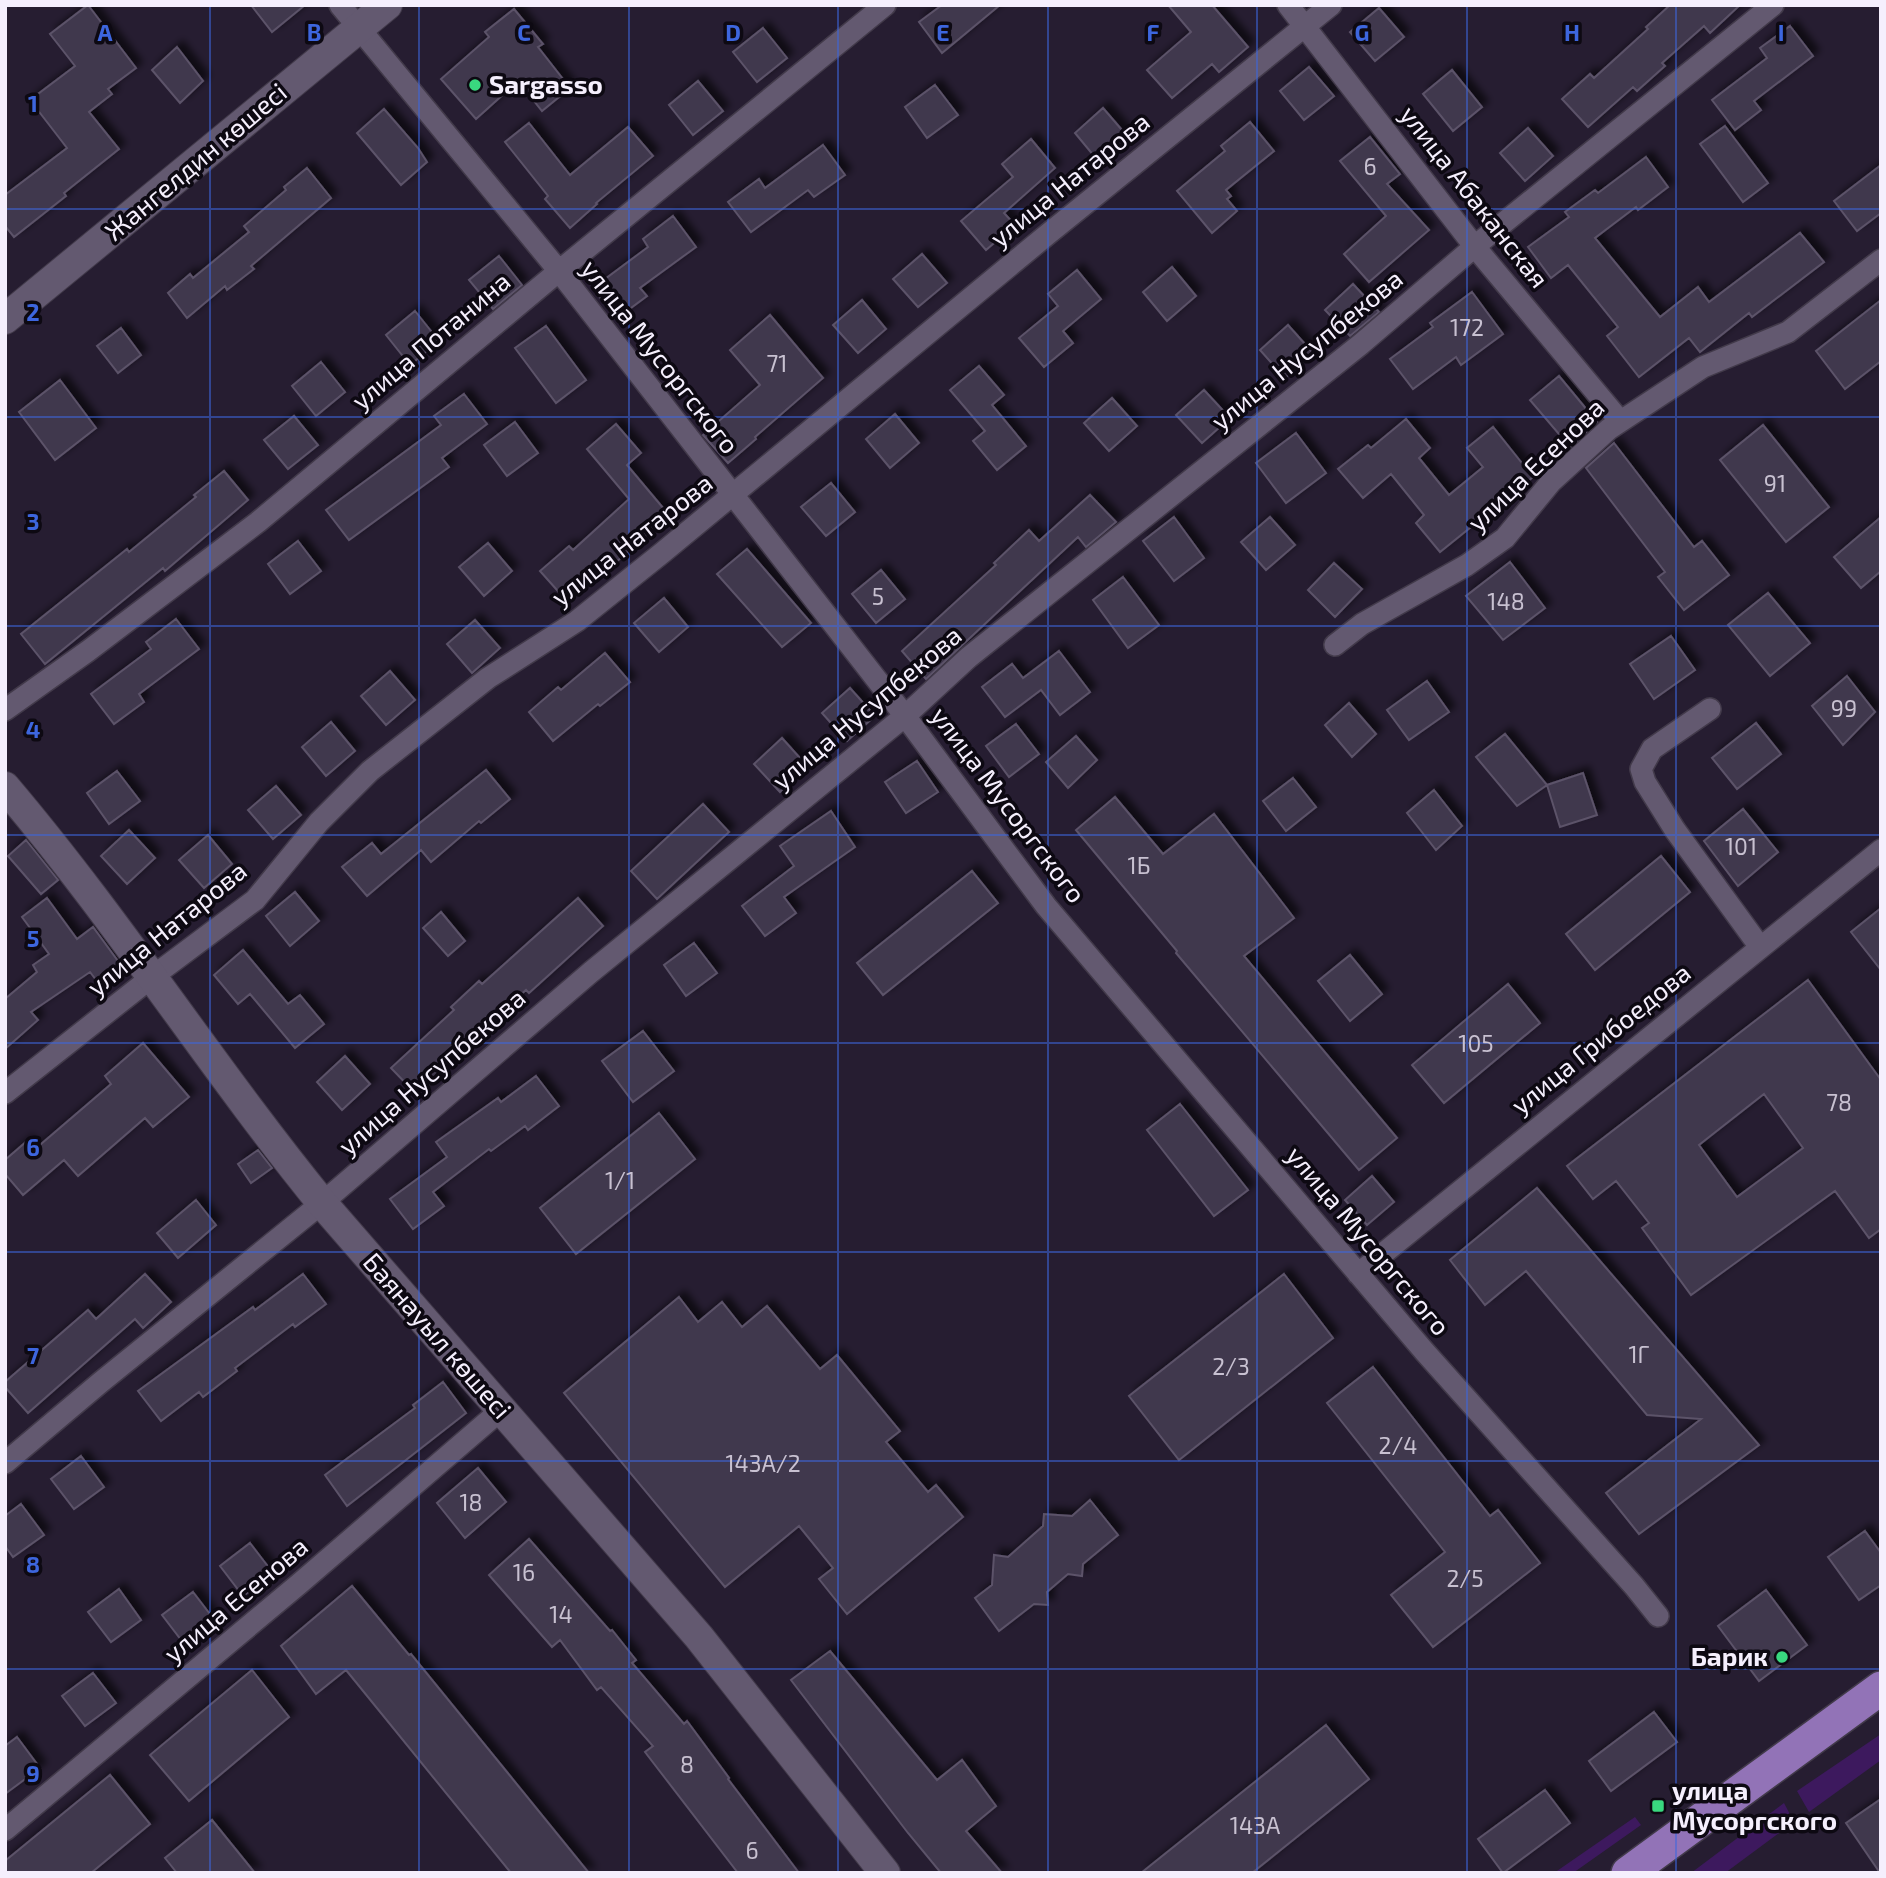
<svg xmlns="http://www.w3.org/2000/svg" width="1886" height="1878" font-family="'Exo 2',sans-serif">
<defs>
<filter id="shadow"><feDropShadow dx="6" dy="-6" stdDeviation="3.5" flood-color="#0009"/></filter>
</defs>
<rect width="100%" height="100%" fill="#261d31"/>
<!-- green -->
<path fill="#3d195e" d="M1881,1734V1760L1809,1812L1797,1791Z
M1784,1803L1794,1822L1725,1873H1691Z
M1635,1817L1641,1825L1573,1873H1554Z"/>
<!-- building -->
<path fill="#40384d" stroke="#5c5369" stroke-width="2" fill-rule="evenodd" filter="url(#shadow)" d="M88,5L136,68L108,89L112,94L89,112L119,149L64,193L66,196L14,237L5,226V195L67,148L30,100L75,66L50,34Z
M251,5H305L272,32Z
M942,5H1000L942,53L919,22Z
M1168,5H1212L1248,47L1219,72L1212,64L1172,98L1147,70L1191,32Z
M1670,5H1740L1710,33L1704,26L1662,63L1665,66L1637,91L1633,87L1588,127L1562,99L1590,74L1594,78L1648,29L1646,27Z
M1379,8L1404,37L1375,61L1350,32Z
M514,9L543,44L538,47L570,88L542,111L518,81L476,119L441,79L489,37L485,32Z
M1790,26L1813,56L1754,101L1761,110L1735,130L1712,100L1767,58L1760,48Z
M763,28L787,58L757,82L733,52Z
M177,47L203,81L180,103L152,70Z
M1309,67L1334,96L1304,120L1280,91Z
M1452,70L1482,107L1453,131L1423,94Z
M698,81L723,111L693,135L669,105Z
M935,85L958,115L927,138L905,107Z
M1103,108L1128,137L1099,162L1075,133Z
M384,109L418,148L427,162L401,185L357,133Z
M1250,122L1274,151L1226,190L1231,196L1227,199L1237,211L1212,233L1177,191L1225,151L1221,146Z
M529,123L570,175L628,127L653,156L596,203L597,204L570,228L545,199L548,196L505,142Z
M1725,126L1768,183L1743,202L1700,144Z
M1528,128L1553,156L1525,181L1500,153Z
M1370,137L1400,174L1387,184L1429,230L1369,282L1344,254L1386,216L1340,161Z
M1031,139L1055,168L1004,213L1015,225L986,250L961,221L1013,177L1002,164Z
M823,145L845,175L814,197L808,190L751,232L728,202L759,179L765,188Z
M1646,157L1668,187L1638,210L1636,207L1595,238L1660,317L1698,287L1709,302L1800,233L1824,262L1752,317L1749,313L1700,352L1689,338L1639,377L1607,336L1618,327L1568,265L1551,278L1528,247L1569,217L1565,212L1595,190L1598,193Z
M1881,165V213L1857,231L1834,201Z
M307,168L331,198L251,266L254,269L227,290L225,286L187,318L168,293L190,274L193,278L249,232L244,226L286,190L284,187Z
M673,216L696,247L640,288L647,296L616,319L593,288L648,247L643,239Z
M922,254L947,283L918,307L893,279Z
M499,256L522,285L493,309L469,280Z
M1172,267L1196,296L1167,321L1143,292Z
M1077,270L1101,299L1063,331L1073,343L1044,367L1019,338L1058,306L1048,294Z
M1353,284L1379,312L1350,336L1325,310Z
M1472,292L1503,334L1461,365L1456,357L1413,389L1390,359L1433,327L1430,323Z
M862,300L886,329L858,353L833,325Z
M1881,300V361L1845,389L1816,351Z
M415,311L439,341L410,365L386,335Z
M770,315L823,378L755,437L756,439L728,463L703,435L760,385L730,350Z
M1288,325L1313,353L1285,378L1260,350Z
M546,326L586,380L556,403L515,348Z
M121,328L141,355L118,373L97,346Z
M321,362L345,392L316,416L292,386Z
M979,366L1004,395L992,405L1026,446L997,470L973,441L985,431L950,390Z
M1559,376L1597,422L1570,447L1530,400Z
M60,380L96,428L55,460L19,412Z
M1204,390L1230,418L1202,443L1176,415Z
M464,394L487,424L442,458L449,467L349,540L326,510L441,425L434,416Z
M1112,398L1137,426L1109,451L1084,423Z
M895,414L919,443L890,468L866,439Z
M294,416L318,445L288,469L264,440Z
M1406,419L1430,448L1419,458L1449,495L1483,467L1467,448L1493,427L1533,477L1440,552L1416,523L1424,515L1391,474L1363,498L1338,469L1368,445L1371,448Z
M515,422L538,453L507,476L484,445Z
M616,424L641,453L627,465L669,515L605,572L602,568L565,599L540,571L569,546L573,550L629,499L587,449Z
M1763,425L1829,507L1786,542L1720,460Z
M1296,433L1326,473L1286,503L1256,463Z
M1614,443L1694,547L1702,541L1729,575L1684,610L1658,577L1665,572L1586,468Z
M224,471L248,500L165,571L163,568L45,664L21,634L127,549L129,552L196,497L194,495Z
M831,483L855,512L826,536L801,507Z
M1090,495L1116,522L1086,547L1078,537L926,679L902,651L996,565L994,563L1029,530L1039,541Z
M1174,517L1204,558L1174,581L1143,541Z
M1270,517L1295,545L1266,570L1241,542Z
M1881,517V571L1861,588L1834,557Z
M298,541L321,571L290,594L268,564Z
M488,543L512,571L484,596L459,567Z
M747,549L811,623L782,647L717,574Z
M1510,562L1545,608L1503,640L1466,596Z
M1334,563L1362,589L1335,617L1308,590Z
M881,570L905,599L876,623L852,594Z
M1123,577L1159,625L1128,648L1093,600Z
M1768,593L1810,643L1770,676L1728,625Z
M664,598L688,627L659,652L634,623Z
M176,619L199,649L139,694L144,702L114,724L91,694L151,649L146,642Z
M475,620L500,648L472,673L447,644Z
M1671,636L1695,670L1654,699L1630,664Z
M1059,651L1090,692L1060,715L1041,690L1005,717L982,687L1012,664L1023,678Z
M605,653L630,682L600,706L598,704L553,741L529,712L558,687L561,690Z
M390,671L415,700L386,725L361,696Z
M1847,676L1875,712L1843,745L1812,706Z
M1427,681L1449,712L1409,740L1387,710Z
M850,688L875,716L847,741L822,713Z
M1349,703L1376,734L1352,757L1325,725Z
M331,722L355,751L326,776L302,747Z
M1756,723L1781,754L1737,789L1712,758Z
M1016,724L1039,754L1009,777L986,746Z
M1505,734L1547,785L1517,806L1476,757Z
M1076,736L1097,760L1068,788L1046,762Z
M782,738L808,767L780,792L754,764Z
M917,761L938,792L906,813L885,782Z
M486,770L510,799L481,823L479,821L431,862L421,850L367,896L342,867L372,843L381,854Z
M117,771L140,801L109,824L87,793Z
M1583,773L1597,815L1560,827L1547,785Z
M1293,778L1316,807L1286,831L1263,801Z
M276,786L301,815L273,839L248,810Z
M1434,790L1462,826L1436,850L1407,813Z
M1115,797L1163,854L1214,814L1294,918L1244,956L1397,1138L1359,1170L1176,953L1177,951L1076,830Z
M703,804L729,832L657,899L631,871Z
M1743,809L1778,852L1738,886L1704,841Z
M831,811L855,847L784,897L796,913L765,936L742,906L794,866L780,846Z
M129,830L155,858L127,884L101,856Z
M208,835L232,864L204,888L179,860Z
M26,840L58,880L41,894L8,856Z
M1661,856L1690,892L1595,970L1566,934Z
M972,871L998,903L883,995L857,963Z
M295,892L319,921L290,946L266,916Z
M47,898L77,939L93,927L126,972L103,989L90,972L31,1012L38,1020L5,1049V999L37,972L33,965L49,954L22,917Z
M578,898L603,926L529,993L526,990L458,1051L461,1055L417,1095L391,1068L454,1010L451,1007L479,981L482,984Z
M1881,908V970L1851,932Z
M441,912L465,941L448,956L423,928Z
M694,943L717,973L686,996L664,965Z
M243,950L288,1004L300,995L324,1024L295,1048L250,994L238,1004L214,975Z
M1350,955L1382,994L1350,1021L1318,981Z
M1808,980L1881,1080V1229L1869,1238L1835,1191L1691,1295L1642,1228L1649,1223L1616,1181L1593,1199L1567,1166ZM1764,1094L1803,1148L1737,1197L1699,1145Z
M1508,984L1540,1023L1444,1103L1412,1065Z
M643,1031L674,1071L633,1102L602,1061Z
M143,1043L189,1097L153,1127L145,1118L78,1176L64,1160L23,1195L5,1174V1160L27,1141L34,1150L111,1084L105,1076Z
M345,1056L370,1084L342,1110L317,1082Z
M536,1076L559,1106L528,1130L525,1126L491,1151L489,1149L433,1192L444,1206L413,1229L390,1199L447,1157L436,1142L498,1098L501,1102Z
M1180,1104L1248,1190L1214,1216L1147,1130Z
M659,1113L695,1159L576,1254L540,1208Z
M258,1150L272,1168L251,1183L238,1164Z
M1372,1176L1394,1202L1367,1225L1345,1200Z
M1537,1188L1759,1445L1639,1534L1606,1493L1701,1419L1647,1415L1526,1271L1485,1305L1450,1260Z
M196,1200L216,1225L178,1258L157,1233Z
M145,1274L171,1302L143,1328L135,1319L28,1413L5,1387V1382L88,1310L96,1319Z
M303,1274L326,1304L295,1327L293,1324L235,1368L237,1371L203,1397L199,1392L161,1421L138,1391L253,1307L255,1310Z
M1284,1274L1333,1338L1179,1460L1129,1396Z
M679,1297L698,1322L722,1302L742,1327L767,1306L820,1369L837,1355L900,1431L886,1442L928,1492L936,1485L963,1517L847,1614L819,1579L833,1568L799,1526L725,1587L564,1393Z
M1373,1367L1490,1516L1498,1510L1540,1563L1433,1647L1391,1595L1445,1552L1327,1403Z
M443,1382L466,1413L347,1506L325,1475L415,1408L413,1405Z
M81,1456L104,1487L74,1509L51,1479Z
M478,1468L506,1502L465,1538L437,1503Z
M1090,1500L1118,1535L1083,1564L1082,1576L1068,1574L1047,1592L1048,1605L1034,1604L999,1631L975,1598L992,1585L994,1555L1008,1557L1043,1526L1044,1514L1072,1516Z
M21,1504L44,1535L13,1557L5,1546V1516Z
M1865,1531L1881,1553V1585L1859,1600L1828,1557Z
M529,1539L610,1631L612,1630L636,1660L632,1663L684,1724L687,1721L729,1778L728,1779L799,1873H738L645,1752L653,1746L601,1687L597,1690L560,1640L552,1647L489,1575Z
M250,1543L273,1573L243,1596L220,1566Z
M352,1586L409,1655L411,1654L589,1873H511L346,1670L316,1694L281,1646Z
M119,1589L141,1620L111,1642L88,1612Z
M1766,1590L1807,1645L1759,1681L1718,1626Z
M193,1592L216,1622L185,1645L162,1615Z
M830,1651L937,1780L962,1760L996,1806L966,1831L1002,1873H941L908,1833L791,1680Z
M252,1670L289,1717L189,1801L150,1755Z
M93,1673L116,1703L85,1726L62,1696Z
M1654,1712L1677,1742L1611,1791L1589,1761Z
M1326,1725L1369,1779L1252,1873H1141Z
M17,1737L40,1768L5,1794V1746Z
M110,1775L150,1824L91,1873H5V1861Z
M1545,1790L1570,1823L1503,1873L1478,1839Z
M1881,1799V1873H1880L1846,1823Z
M212,1820L255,1873H177L165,1858Z"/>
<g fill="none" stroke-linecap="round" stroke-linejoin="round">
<defs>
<path id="street" d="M340,5L559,271L905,716L1046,906L1424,1351L1634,1586L1658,1616
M1288,5L1475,247L1620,421
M1335,645L1362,624L1467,565L1505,538L1551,482L1609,429L1703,367L1788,332L1881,260
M1710,709L1652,749L1641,769L1645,782L1675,830L1760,947
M5,710L88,651L258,522L559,271L885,5
M5,1093L152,977L255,900L319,822L370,771L488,678L577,621L662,553L1048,234L1331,5
M1358,1274L1881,850
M5,1463L101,1382L322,1203L591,972L905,716L969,657L1361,344L1480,242L1773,5
M5,1830L299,1584L501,1410"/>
<path id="secondary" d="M5,319L387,5
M5,787C118,920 212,1068 322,1203L699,1637L885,1873"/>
<path id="primary" d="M1628,1873L1881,1688"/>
</defs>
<!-- street casing -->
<use href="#street" stroke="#423a4a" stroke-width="24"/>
<!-- secondary casing -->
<use href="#secondary" stroke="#423a4a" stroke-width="32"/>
<!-- primary casing -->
<use href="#primary" stroke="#423a4a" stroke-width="36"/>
<!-- street -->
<use href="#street" stroke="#635970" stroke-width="21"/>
<!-- secondary -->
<use href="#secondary" stroke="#635970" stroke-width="30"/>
<!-- primary -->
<use href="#primary" stroke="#9273b7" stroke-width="33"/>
</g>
<!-- grid -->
<path fill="none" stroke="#3d66de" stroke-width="2" stroke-opacity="0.55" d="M210,5V1873M419,5V1873M629,5V1873M838,5V1873M1048,5V1873M1257,5V1873M1467,5V1873M1676,5V1873M5,209H1881M5,417H1881M5,626H1881M5,835H1881M5,1043H1881M5,1252H1881M5,1461H1881M5,1669H1881"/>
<!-- markers -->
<g fill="#39d87f" stroke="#0d0912" stroke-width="2.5">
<circle cx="475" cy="85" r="7"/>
<circle cx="1782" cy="1657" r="7"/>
<rect x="1651" y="1799" width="14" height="14" rx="3.5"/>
</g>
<g text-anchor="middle" stroke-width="7" stroke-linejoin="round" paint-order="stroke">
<!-- number labels -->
<g font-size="23" fill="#c8c1d1">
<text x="1370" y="175">6</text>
<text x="1467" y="336">172</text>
<text x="777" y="372">71</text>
<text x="1775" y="492">91</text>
<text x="878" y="605">5</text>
<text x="1506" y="610">148</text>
<text x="1844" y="717">99</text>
<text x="1741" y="855">101</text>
<text x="1139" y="874">1Б</text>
<text x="1476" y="1052">105</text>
<text x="1839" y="1111">78</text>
<text x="620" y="1189">1/1</text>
<text x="1639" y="1363">1Г</text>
<text x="1231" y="1375">2/3</text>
<text x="1398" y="1454">2/4</text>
<text x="763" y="1472">143А/2</text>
<text x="471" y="1511">18</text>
<text x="524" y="1581">16</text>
<text x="1465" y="1587">2/5</text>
<text x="561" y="1623">14</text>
<text x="687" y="1773">8</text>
<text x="1255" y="1834">143А</text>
<text x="752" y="1859">6</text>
</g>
<!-- poi labels -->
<g font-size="26" font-weight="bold" fill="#f5effd" stroke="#0d0912" text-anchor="start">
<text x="489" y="94">Sargasso</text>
<text x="1768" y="1666" text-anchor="end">Барик</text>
<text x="1672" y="1800">улица<tspan x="1672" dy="30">Мусоргского</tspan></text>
</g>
<!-- street labels -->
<g font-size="26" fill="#f5effd" stroke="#0d0912">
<text transform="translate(196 162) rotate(-40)" y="9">Жангелдин көшесі</text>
<text transform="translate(1070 180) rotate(-39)" y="9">улица Натарова</text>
<text transform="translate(1474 197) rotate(52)" y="9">улица Абаканская</text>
<text transform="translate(431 341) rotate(-40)" y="9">улица Потанина</text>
<text transform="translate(1307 350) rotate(-39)" y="9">улица Нусупбекова</text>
<text transform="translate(660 357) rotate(52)" y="9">улица Мусоргского</text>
<text transform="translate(1536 465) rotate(-44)" y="9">улица Есенова</text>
<text transform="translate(632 540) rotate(-38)" y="9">улица Натарова</text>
<text transform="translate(867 708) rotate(-40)" y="9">улица Нусупбекова</text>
<text transform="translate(1008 805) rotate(53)" y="9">улица Мусоргского</text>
<text transform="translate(167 929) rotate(-39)" y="9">улица Натарова</text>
<text transform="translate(1601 1039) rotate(-39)" y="9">улица Грибоедова</text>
<text transform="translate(432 1072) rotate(-41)" y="9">улица Нусупбекова</text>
<text transform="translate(1368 1241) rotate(50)" y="9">улица Мусоргского</text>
<text transform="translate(437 1336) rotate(49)" y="9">Баянауыл көшесі</text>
<text transform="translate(236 1600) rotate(-40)" y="9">улица Есенова</text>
</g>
</g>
<g font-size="23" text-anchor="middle" font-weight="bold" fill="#3d66de" stroke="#0d0912" stroke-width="7" stroke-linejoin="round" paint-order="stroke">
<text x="105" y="41">A</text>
<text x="314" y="41">B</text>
<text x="524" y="41">C</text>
<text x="733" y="41">D</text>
<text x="943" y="41">E</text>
<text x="1153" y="41">F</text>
<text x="1362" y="41">G</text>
<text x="1572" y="41">H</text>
<text x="1781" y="41">I</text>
<text x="33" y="112">1</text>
<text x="33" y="321">2</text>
<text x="33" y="530">3</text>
<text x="33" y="738">4</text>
<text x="33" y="947">5</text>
<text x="33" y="1156">6</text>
<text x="33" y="1364">7</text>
<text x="33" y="1573">8</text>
<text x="33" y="1782">9</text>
</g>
<!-- border -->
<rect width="1886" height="1878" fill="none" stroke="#f5effd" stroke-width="14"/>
</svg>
